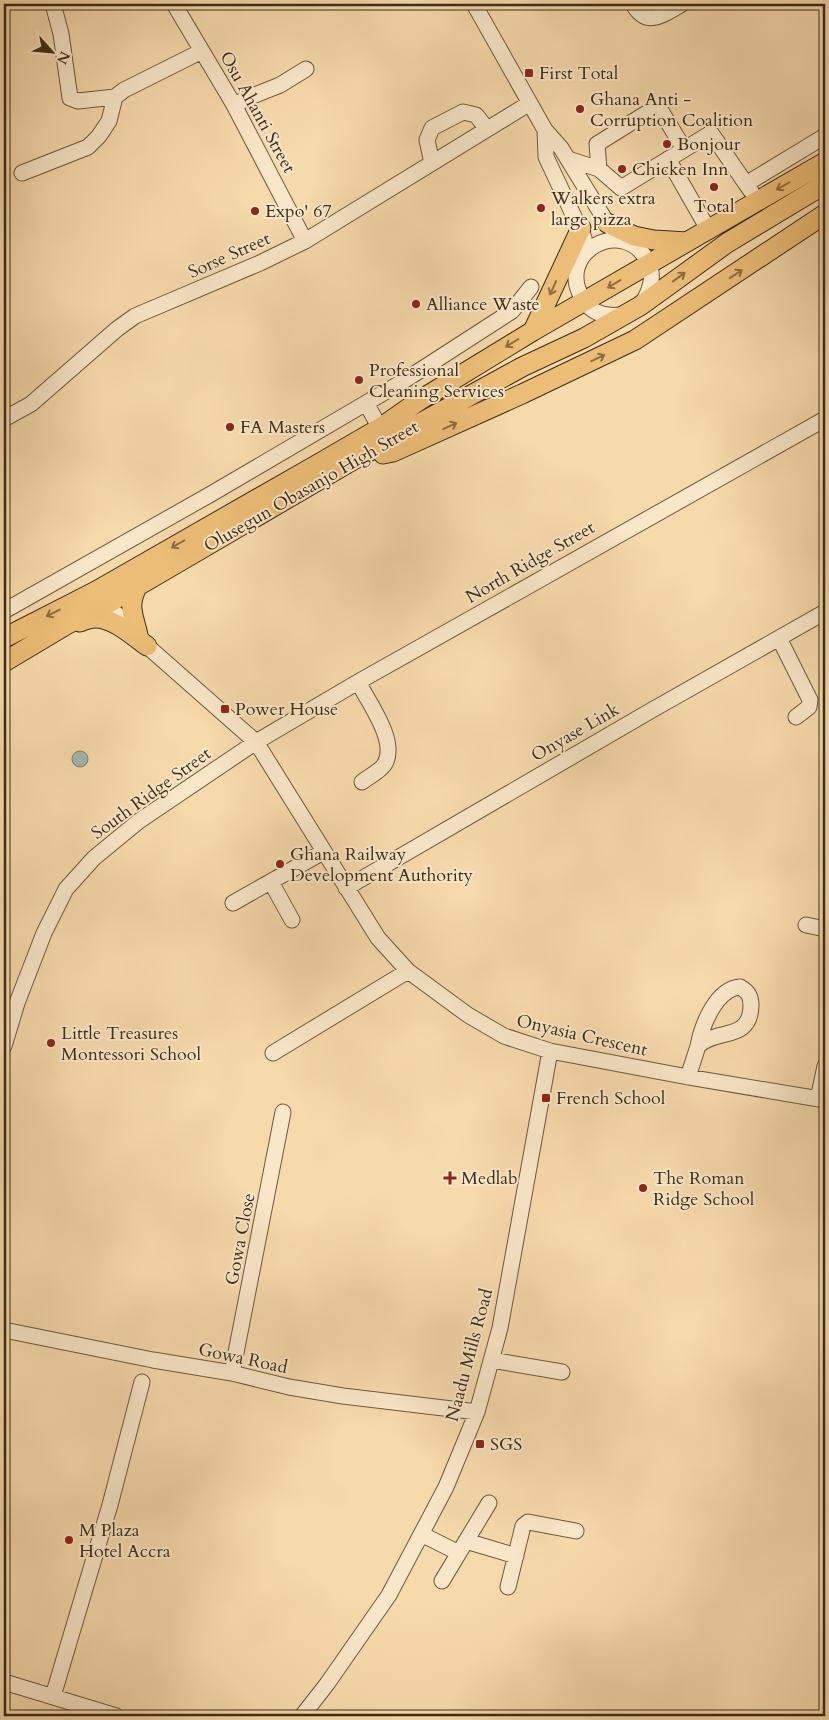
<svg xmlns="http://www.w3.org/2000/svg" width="829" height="1720" font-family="Cardo,serif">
<rect width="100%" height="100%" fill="#f7daac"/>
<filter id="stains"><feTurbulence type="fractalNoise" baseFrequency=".004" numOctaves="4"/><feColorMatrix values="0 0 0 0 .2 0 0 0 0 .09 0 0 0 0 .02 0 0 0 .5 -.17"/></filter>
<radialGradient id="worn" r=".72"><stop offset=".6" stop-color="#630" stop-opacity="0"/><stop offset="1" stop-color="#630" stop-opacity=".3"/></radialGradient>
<!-- water -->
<path fill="#9fb9b1" stroke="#778173" d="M72 759a8 8 0 1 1 16 0a8 8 0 1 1-16 0Z"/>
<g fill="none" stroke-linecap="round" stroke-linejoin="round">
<defs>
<path id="minor" d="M53,4L61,34L70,98L78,101L115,97
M174,4L234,105L305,241
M474,4L545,130L561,148L607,223L613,230
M633,4C647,29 664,14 682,4
M115,97L124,90L202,51
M234,105L250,97L280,85L306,69
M545,130L546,157L584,238
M568,159L599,169L621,188L711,133L746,184
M668,159L708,229
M432,163L427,140L432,128L463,112L476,115L487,129
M599,169L597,144L658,106L684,149
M22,173L88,147L99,136L109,121L115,97
M751,191L746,184L825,136
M621,315C606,317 593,314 584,301C552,253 624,214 648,262C655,276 650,292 641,305
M366,403L380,428
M4,419L31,404L117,329L135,316L260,263L305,241L530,103
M100,596C114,614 133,628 147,646L256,742L378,938L408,971L468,1015L504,1036L550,1051L688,1077L825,1100
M4,611L211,494L402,382L512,311L531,287
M779,638L810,700L809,707L796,717
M358,682C369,703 399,743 384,765C379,772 368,777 362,782
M271,882L292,920
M346,888L652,710L825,612
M233,903L323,852
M806,925L825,929
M740,987C749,992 751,997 751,1006C750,1042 716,1028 698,1046C702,1025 716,989 740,987Z
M4,1046L17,1003L44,933L66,889L94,858L139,821L256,742L358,682L825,419
M273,1053L408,971
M688,1077L698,1046
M818,1099L825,1066
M4,1330L153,1360L232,1373L289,1387L343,1396L477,1412
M491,1360L562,1372
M232,1373L283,1112
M421,1534L459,1553
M466,1541L516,1556
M442,1581L489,1503
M508,1587L523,1526L528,1522L576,1531
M4,1682L116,1716
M53,1696L110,1505L142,1382
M302,1716L327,1684L389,1595L446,1487L477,1412L500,1328L550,1051"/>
<path id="major" d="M607,223L634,236L654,240L687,242
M533,331L581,228
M383,454L393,452L522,394L635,340L825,214
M138,585C127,606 133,613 138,635
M80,622C85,620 90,618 95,618C114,618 133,636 147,646
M4,638L96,591L318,464L380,428L420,400L533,331L825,162
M4,662L66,625L107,604L355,459L522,367L584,338L640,306L727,243L825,184"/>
</defs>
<!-- minor casing -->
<use href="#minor" stroke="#6b583c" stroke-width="17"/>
<!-- major casing -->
<use href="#major" stroke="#3c2c17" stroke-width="21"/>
<!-- minor -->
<use href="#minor" stroke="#fae7c9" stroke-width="15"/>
<!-- major -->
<use href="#major" stroke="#ecbd76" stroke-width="19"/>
</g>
<!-- one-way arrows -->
<defs><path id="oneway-shaft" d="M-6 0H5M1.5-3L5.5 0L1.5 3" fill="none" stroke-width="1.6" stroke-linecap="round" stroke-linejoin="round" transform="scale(1.25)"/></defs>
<g stroke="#8b6d42">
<use href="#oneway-shaft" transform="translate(783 186) rotate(150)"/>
<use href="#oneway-shaft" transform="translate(736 274) rotate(-34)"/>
<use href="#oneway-shaft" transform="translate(679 277) rotate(-36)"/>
<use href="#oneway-shaft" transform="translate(614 284) rotate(149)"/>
<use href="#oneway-shaft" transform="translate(553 288) rotate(114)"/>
<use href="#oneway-shaft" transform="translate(512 343) rotate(148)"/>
<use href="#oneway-shaft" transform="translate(598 358) rotate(-25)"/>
<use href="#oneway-shaft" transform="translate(450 426) rotate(-24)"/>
<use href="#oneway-shaft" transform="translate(178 544) rotate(150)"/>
<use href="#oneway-shaft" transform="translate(53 613) rotate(153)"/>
</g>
<!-- markers -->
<g fill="#8f2418" stroke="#fae7c9" stroke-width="2">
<rect x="524" y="68" width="10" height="10" rx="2.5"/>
<circle cx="580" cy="109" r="5"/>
<circle cx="667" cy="144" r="5"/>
<circle cx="622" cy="169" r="5"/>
<circle cx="714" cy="187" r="5"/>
<circle cx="541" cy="208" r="5"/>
<circle cx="255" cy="211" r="5"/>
<circle cx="416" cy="304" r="5"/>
<circle cx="359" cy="380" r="5"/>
<circle cx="230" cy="427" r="5"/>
<rect x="220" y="704" width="10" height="10" rx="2.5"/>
<circle cx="280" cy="864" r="5"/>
<circle cx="51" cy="1043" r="5"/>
<rect x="541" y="1093" width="10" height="10" rx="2.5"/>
<path d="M447.5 1170.5h5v5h5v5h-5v5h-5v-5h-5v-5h5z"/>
<circle cx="643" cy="1188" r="5"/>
<rect x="475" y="1439" width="10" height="10" rx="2.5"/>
<circle cx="69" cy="1540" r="5"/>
</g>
<g text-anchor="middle" stroke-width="4" stroke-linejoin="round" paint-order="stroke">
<!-- poi labels -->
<g font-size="18" fill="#3c2c17" stroke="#fae7c9" text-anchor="start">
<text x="539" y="79">First Total</text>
<text x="590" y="105">Ghana Anti -<tspan x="590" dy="21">Corruption Coalition</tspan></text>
<text x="677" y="150">Bonjour</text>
<text x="632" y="175">Chicken Inn</text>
<text x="551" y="204">Walkers extra<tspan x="551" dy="21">large pizza</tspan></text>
<text x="714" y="212" text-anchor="middle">Total</text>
<text x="265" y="217">Expo' 67</text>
<text x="426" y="310">Alliance Waste</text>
<text x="369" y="376">Professional<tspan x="369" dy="21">Cleaning Services</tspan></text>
<text x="240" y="433">FA Masters</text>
<text x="235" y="715">Power House</text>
<text x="290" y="860">Ghana Railway<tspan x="290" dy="21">Development Authority</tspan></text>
<text x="61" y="1039">Little Treasures<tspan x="61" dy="21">Montessori School</tspan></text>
<text x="556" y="1104">French School</text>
<text x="461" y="1184">Medlab</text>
<text x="653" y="1184">The Roman<tspan x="653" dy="21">Ridge School</tspan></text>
<text x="490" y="1450">SGS</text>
<text x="79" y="1536">M Plaza<tspan x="79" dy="21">Hotel Accra</tspan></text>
</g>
<!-- street labels -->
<g font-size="18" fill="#3c2c17" stroke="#fae7c9">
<text transform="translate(258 112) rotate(61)" y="6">Osu Ahanti Street</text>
<text transform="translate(229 255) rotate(-24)" y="6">Sorse Street</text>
<text transform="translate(311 486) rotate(-30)" y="6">Olusegun Obasanjo High Street</text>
<text transform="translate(530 562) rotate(-30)" y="6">North Ridge Street</text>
<text transform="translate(575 732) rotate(-30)" y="6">Onyase Link</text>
<text transform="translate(151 793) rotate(-36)" y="6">South Ridge Street</text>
<text transform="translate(582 1035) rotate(13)" y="6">Onyasia Crescent</text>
<text transform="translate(240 1239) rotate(-79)" y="6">Gowa Close</text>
<text transform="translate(469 1355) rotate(-75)" y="6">Naadu Mills Road</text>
<text transform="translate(243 1358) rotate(12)" y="6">Gowa Road</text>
</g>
</g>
<!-- margin -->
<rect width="829" height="1720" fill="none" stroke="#f7daac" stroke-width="20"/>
<rect x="5" y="5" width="819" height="1710" fill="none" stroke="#3c2c17" stroke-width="2.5"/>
<rect x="10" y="10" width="809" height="1700" fill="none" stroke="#3c2c17"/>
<!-- north arrow -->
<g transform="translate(52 52) rotate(117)" stroke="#fae7c9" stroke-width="4" paint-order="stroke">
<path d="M0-4L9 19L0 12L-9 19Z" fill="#3c2c17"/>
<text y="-8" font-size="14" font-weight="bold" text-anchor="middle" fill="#3c2c17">N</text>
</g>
<rect width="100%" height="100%" filter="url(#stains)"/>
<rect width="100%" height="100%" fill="url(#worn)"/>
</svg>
